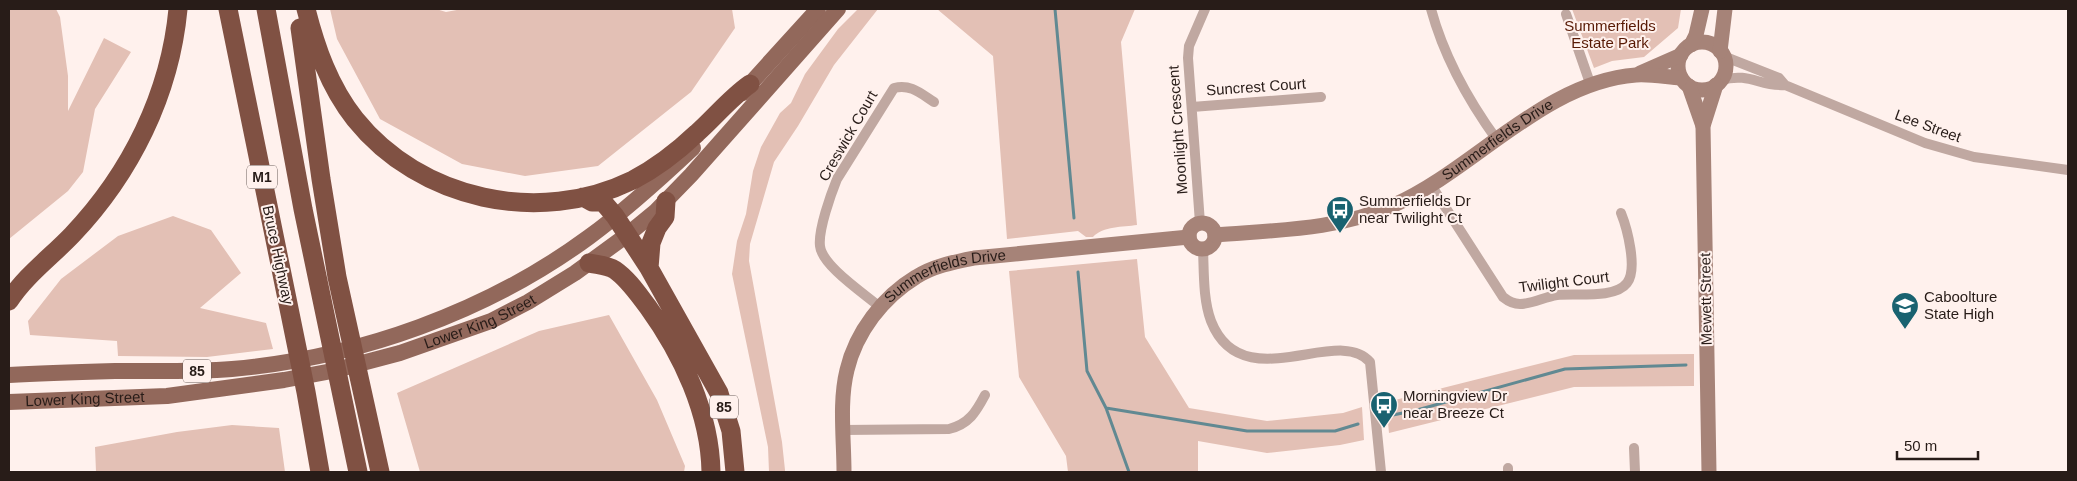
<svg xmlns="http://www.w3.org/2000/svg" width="2077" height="481" font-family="Arial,sans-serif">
<rect width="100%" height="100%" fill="#fff1ed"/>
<!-- green -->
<path fill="#e3c0b5" d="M9,9H56L60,17L68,76V111L104,38L131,52L95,109L83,172L68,191L9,239Z
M330,9H436L446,12L462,9H732L735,28L691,92L598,166L525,176L462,164L380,119L337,39Z
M858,9H878L834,65L798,126L774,162L750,244L749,261L782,442L785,470V472H769L768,447L732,274L737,241L746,214L753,171L761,147L780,113L791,103L805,74L838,29Z
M937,9H1135L1121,42L1137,225C1123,227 1103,226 1093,237H1086L1078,231L1007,239L993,56Z
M1572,9H1681L1678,28L1644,57L1612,61L1594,68Z
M173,216L211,230L241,273L200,308L266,323L273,349L207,357L118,356L117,341L30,335L28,321L61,279L118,236Z
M1137,259L1145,337L1189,408L1267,421L1343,413L1362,407L1364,440L1340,445L1267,453L1198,441V472H1068L1066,456L1019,377L1009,271Z
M609,315L657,400L685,466L684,472H420L397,393L539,331Z
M1694,354V386L1574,387L1389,433L1386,403L1395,400L1574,355Z
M232,425L279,428L285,472H96L95,447L177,432Z"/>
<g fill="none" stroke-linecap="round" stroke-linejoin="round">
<!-- stream -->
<path stroke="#618992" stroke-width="3" d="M1055,9L1074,218
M1078,272L1087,371L1106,408L1129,472
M1106,408L1247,431H1335L1358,424
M1393,415L1417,410L1565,369L1686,365"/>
<!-- street -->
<path stroke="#c0a8a1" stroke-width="10" d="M1431,9C1444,57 1468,100 1497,140
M1566,14L1591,86
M1723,56L1779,78L1785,85
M1721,80C1751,72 1759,87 1785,85L1925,143L1974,157L2068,170
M1192,107L1321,97
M1431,185L1503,297C1508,301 1513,304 1520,304C1533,304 1544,297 1557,295C1576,293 1615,299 1627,283C1638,269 1627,228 1621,213
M1200,223L1188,58L1189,46L1205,9
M1203,249C1204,272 1203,300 1211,321C1242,400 1338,324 1370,362L1381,472
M881,308C865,294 822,266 820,246C818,230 831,194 837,179L894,88C911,84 920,93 934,102
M843,430L949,429C969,424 976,412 985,395
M1634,448L1635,472
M1508,468V472"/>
<!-- secondary -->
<g stroke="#a68378" stroke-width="15">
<circle cx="1702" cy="66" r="24"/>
<path d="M1691,45L1696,35L1702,9"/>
<path d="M1720,51L1725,9"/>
<path d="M1640,73L1681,55"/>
<path d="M1689,86L1703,126"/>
<circle cx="1202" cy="236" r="13"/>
<path id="s1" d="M1215,235C1274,230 1339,230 1394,205C1475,169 1544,82 1636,75C1651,74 1666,77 1681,78"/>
<path id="s2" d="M844,472C844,439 839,402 847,370C856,332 883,297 916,277C933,266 954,262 974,258L1189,237"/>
<path d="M1709,472L1703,126L1716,85"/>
</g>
<!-- primary -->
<g stroke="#92685b" stroke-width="16">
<path d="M743,93L750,84L818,9"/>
<path d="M9,375C44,373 79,372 115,371C154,371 193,372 232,369C358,358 487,312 589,237C626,210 660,179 693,148"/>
<path id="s3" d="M9,402L167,396L284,380L332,371L400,353L491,321L528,302L575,273L627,235L655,212L691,175L838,9"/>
</g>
<!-- highway -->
<path stroke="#805143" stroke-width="19" d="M228,9L306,392L320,472
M266,9L303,209L358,472
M306,9C316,48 329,86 355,119C420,200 539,226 633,180C656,168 678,151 697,133C715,117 730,98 750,84
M300,28L321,179L337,277L380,472
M583,197L592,202H603L615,216L649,268L719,393L731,431L735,472
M589,263C597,265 607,265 615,270C628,279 638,294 648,307C682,354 710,413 711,472
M649,268L651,243L657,228L665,217L666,201
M9,301C25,276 51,257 72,235C131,173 170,94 178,9"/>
</g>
<!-- icons -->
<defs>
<symbol id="bus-pin" viewBox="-11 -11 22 30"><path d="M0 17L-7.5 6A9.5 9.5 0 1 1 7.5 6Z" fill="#196270" stroke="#fff1ed"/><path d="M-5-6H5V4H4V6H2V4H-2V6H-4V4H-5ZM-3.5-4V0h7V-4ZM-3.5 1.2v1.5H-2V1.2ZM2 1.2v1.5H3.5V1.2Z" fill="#fff"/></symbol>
<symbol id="school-pin" viewBox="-11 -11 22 30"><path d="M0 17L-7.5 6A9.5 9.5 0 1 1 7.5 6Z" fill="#196270" stroke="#fff1ed"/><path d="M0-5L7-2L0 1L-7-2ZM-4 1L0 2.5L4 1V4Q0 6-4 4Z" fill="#fff"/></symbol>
</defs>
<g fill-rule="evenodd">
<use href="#bus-pin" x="1324" y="194" width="32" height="43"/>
<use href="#school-pin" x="1889" y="290" width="32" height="43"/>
<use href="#bus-pin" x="1368" y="389" width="32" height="43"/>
</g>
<g text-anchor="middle" stroke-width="4" stroke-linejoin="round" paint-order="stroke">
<!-- shield labels -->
<g fill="#fff1ed" stroke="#685c58" stroke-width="1">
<rect x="247" y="165.5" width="30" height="23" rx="4"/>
<rect x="183" y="359.5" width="28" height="23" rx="4"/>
<rect x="710" y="395.5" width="28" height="23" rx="4"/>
</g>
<g font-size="14" font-weight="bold" fill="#281c18">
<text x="262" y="182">M1</text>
<text x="197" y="376">85</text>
<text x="724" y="412">85</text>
</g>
<!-- park labels -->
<g font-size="15" fill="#581904" stroke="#fff1ed">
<text x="1610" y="31">Summerfields<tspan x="1610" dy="17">Estate Park</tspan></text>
</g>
<!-- street labels -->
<g font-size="15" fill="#281c18" stroke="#fff1ed">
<text transform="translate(1256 87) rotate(-4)" y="5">Suncrest Court</text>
<text transform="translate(1928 126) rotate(20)" y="5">Lee Street</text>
<text transform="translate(1178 130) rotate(-94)" y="5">Moonlight Crescent</text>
<text transform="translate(848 136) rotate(-60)" y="5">Creswick Court</text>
<text dy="5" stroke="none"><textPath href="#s1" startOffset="305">Summerfields Drive</textPath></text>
<text transform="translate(278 255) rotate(78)" y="5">Bruce Highway</text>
<text dy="5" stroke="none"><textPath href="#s2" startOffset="249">Summerfields Drive</textPath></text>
<text transform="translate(1564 282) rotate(-7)" y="5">Twilight Court</text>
<text transform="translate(1706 299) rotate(-91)" y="5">Mewett Street</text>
<text dy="5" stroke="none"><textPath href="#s3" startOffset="481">Lower King Street</textPath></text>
<text dy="5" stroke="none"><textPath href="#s3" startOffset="76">Lower King Street</textPath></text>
</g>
<!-- poi labels -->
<g font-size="15" fill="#281c18" stroke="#fff1ed" text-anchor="start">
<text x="1359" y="206">Summerfields Dr<tspan x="1359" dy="17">near Twilight Ct</tspan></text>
<text x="1924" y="302">Caboolture<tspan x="1924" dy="17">State High</tspan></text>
<text x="1403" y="401">Morningview Dr<tspan x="1403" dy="17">near Breeze Ct</tspan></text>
</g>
</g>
<!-- border -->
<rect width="2077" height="481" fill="none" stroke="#281c18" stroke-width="20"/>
<!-- scale -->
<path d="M1897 451v8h81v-8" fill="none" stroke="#281c18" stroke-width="2.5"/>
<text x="1904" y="451" font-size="15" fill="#281c18" stroke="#fff1ed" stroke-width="4" paint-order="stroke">50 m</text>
</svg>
